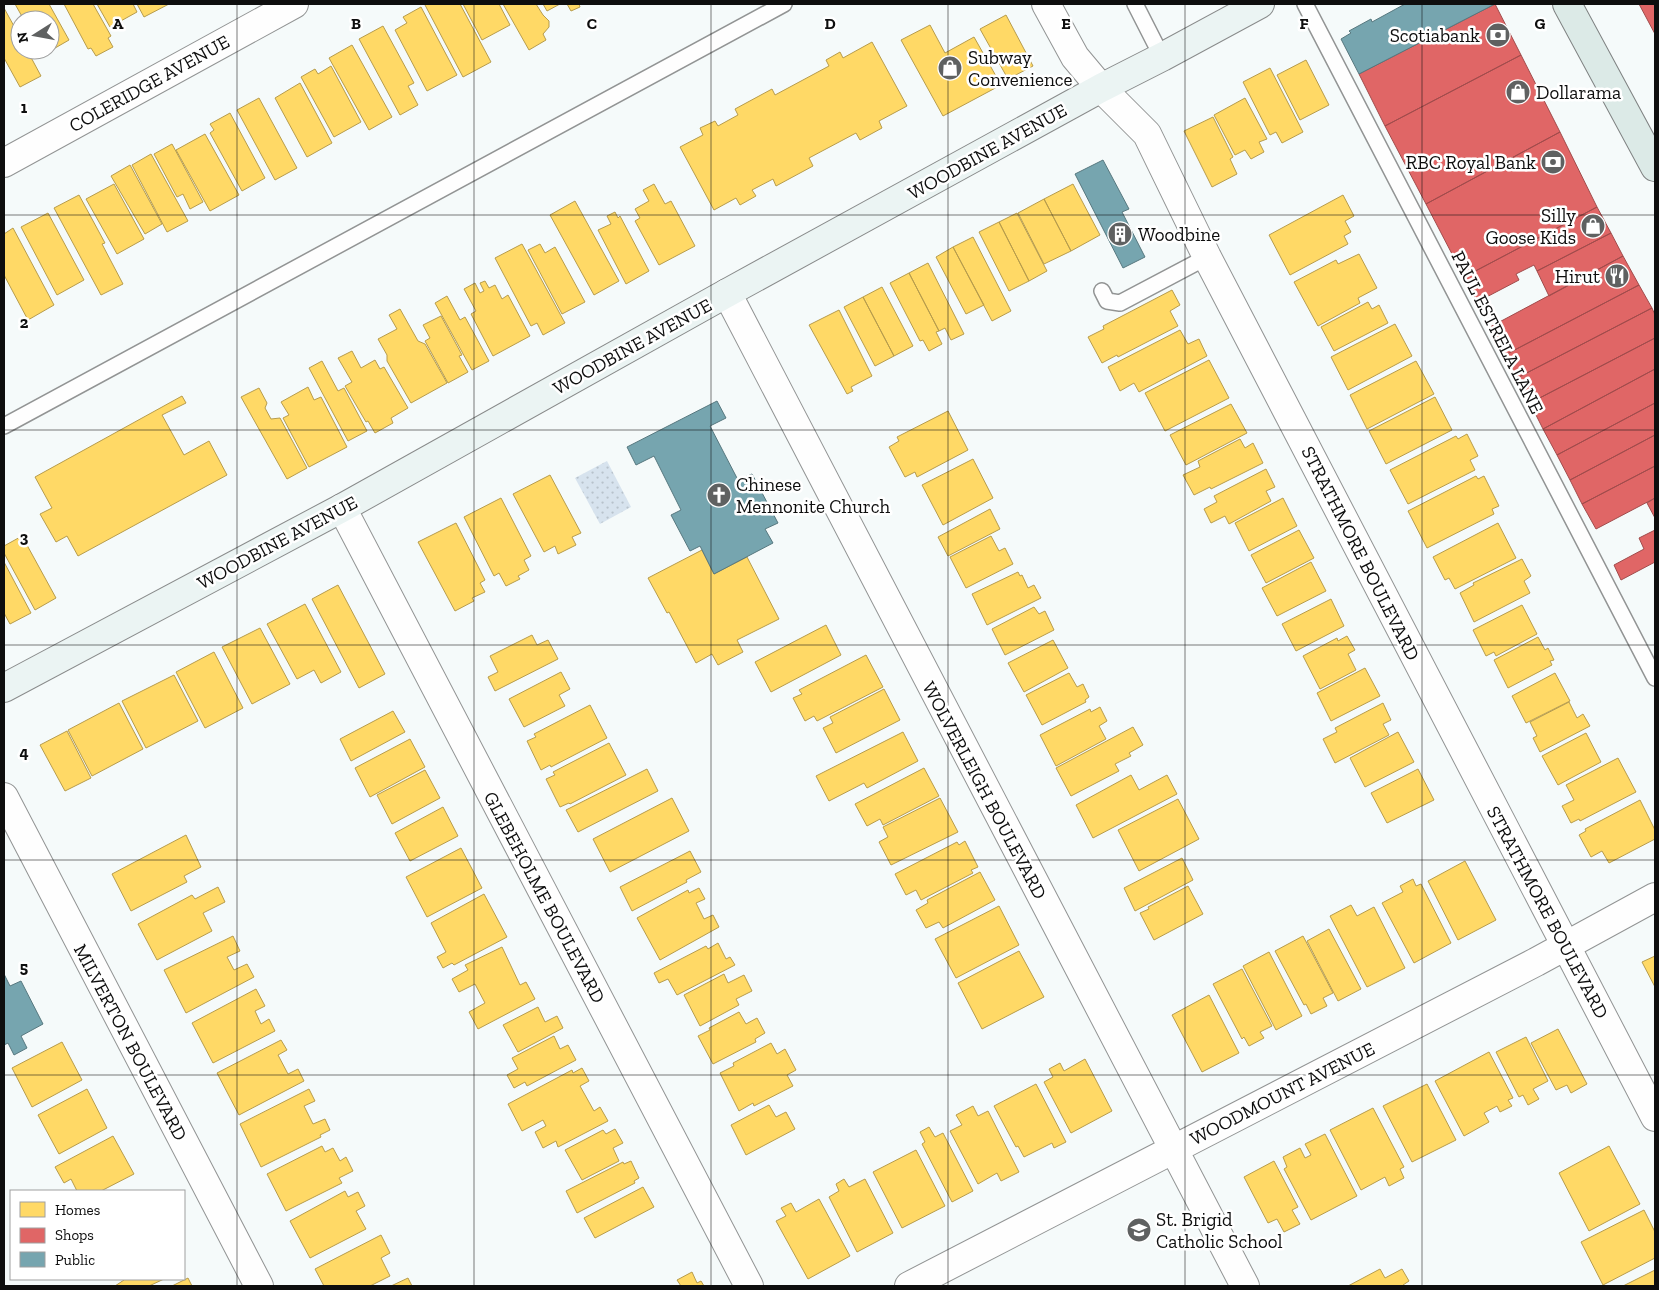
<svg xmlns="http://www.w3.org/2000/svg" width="1659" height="1290" font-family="'Zilla Slab',serif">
<defs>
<pattern id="grass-dots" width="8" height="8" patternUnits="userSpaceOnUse" patternTransform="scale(1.25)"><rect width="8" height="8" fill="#d7e3ee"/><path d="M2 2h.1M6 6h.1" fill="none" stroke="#b7c2cb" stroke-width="1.8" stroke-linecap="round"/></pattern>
</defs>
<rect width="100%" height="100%" fill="#f5fafa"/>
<!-- grass -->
<path fill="url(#grass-dots)" d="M607,461L631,507L600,524L575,478Z"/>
<!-- homes -->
<path fill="#ffd966" stroke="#b79c4c" d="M15,4H49L69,40L43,55L41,50H50V20H24Z
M64,4H93L111,36L108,38L113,47L96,56L91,48L88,49Z
M97,4H133L137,12L110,27Z
M137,4H169L144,17Z
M426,4H460L491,62L463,77L425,5Z
M463,4H499L510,25L482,40Z
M503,4H536L543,15L549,21V27L543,34L546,40L529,50Z
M543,4H560L547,11Z
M567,4H579L580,7L571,11Z
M421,7L457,75L427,91L395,30L407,23L403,17Z
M4,8L20,37V50H27L41,76L20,87L4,58Z
M1006,15L1033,66L1008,79L980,29Z
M930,25L945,53L974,37L1001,85L943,116L901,40Z
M383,26L414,83L408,86L418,105L400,115L359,39Z
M872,42L907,106L879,121L882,128L860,140L856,133L809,158L813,166L776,186L773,179L752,190L756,196L740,205L736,198L714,210L680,147L703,135L700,128L715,121L718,126L738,115L735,109L772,89L775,95L829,66L826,60L840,52L843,58Z
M352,45L392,117L369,130L329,58Z
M1306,60L1329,105L1300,120L1277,75Z
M331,66L361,122L334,137L301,77L315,69L318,74Z
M1270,68L1303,132L1282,143L1276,132L1270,135L1243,82Z
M300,83L332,143L307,157L275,98Z
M259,98L297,168L275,180L237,110Z
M1245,98L1267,139L1259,142L1264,152L1251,159L1245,150L1235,155L1214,115Z
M230,113L265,178L242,191L210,133L214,130L210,124Z
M1213,117L1233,157L1230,159L1237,174L1212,187L1184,131Z
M205,134L239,195L210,211L176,150Z
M172,144L203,202L190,209L183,194L177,197L154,154Z
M151,154L188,221L167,232L132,165Z
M130,165L162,224L145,234L111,176Z
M114,184L144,239L117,254L86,199Z
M654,184L665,204L671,201L695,246L659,265L635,221L640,218L635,209L649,201L643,190Z
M1073,184L1100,235L1071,251L1044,199Z
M79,195L105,243L102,244L123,284L101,295L54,208Z
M1343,195L1354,216L1345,221L1351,232L1344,236L1348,244L1290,275L1269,235Z
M1044,199L1071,251L1044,264L1018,213Z
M575,201L619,281L594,295L550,215Z
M615,212L618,218L620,216L649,271L626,284L598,230L611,224L607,216Z
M48,213L84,280L57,295L21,227Z
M1017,213L1047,271L1029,281L999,222Z
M999,222L1029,281L1009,291L979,232Z
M13,228L54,305L28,320L4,275V234Z
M973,237L1011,311L992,321L953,247Z
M522,244L565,323L543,335L537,323L531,326L495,258Z
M540,244L545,253L555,247L585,302L562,314L528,250Z
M953,247L984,305L966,314L936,257Z
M1359,254L1377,288L1358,298L1360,303L1318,326L1294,282L1336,260L1338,264Z
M928,263L964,334L951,340L945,328L939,331L909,273Z
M909,273L939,331L936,332L942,344L929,351L923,340L920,341L890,283Z
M485,281L489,288L495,285L502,299L508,295L530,336L493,356L471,314L476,311L464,289L475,283L480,293L484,291L480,283Z
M882,287L913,346L894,356L863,297Z
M1172,290L1180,305L1170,311L1178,326L1118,357L1117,355L1102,363L1088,337L1104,329L1103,326Z
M447,296L460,320L465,317L489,361L472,370L435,303Z
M863,297L894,356L875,366L844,307Z
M1368,302L1372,309L1379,305L1388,323L1334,351L1321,327Z
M400,309L418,341L425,344L447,383L411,403L387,361V355L378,339L397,329L389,315Z
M839,310L872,376L851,387L853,391L847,394L809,325Z
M441,316L462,355L459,356L468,372L448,383L425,341L430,338L423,325Z
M1395,324L1412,356L1348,390L1331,357Z
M1180,330L1188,344L1199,339L1207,356L1139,392L1134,383L1120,391L1108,367Z
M352,351L361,368L375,360L380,369L384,367L408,408L391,418L393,423L375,433L368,421L366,422L345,386L352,382L338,358Z
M1209,360L1229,398L1165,431L1145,393Z
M322,361L338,391L344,388L367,431L348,441L309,368Z
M1416,361L1434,394L1367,429L1350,395Z
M308,387L314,400L321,397L347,447L309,467L283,418L289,415L281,402Z
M259,388L267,403L265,408L271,419L280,418L307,468L287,479L241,397Z
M182,396L186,403L162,415L184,455L209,441L227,475L78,556L67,536L56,542L40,514L52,508L35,477Z
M1435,397L1452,430L1386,464L1369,431Z
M1231,404L1247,433L1186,465L1170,435Z
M948,411L968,450L917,477L915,472L905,477L889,447L899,441L897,437Z
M1467,434L1478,456L1470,460L1475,470L1408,504L1390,470L1456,436L1458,439Z
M1240,439L1245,448L1253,443L1263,463L1211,489L1210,487L1194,495L1183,475L1200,467L1198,461Z
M973,459L993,498L943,525L922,485Z
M1266,469L1275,487L1266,491L1271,501L1229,524L1225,516L1211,523L1204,509L1217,502L1214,496Z
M550,475L581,533L572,537L576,545L558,554L555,546L544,552L513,494Z
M1476,476L1478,479L1484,476L1499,506L1492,509L1494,514L1427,548L1408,511Z
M501,498L531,556L524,560L529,570L518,576L520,579L506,586L499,573L494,576L464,517Z
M1283,498L1297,526L1249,551L1235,523Z
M990,509L1000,529L948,556L938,537Z
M456,523L485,580L480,583L485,592L472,598L474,601L455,611L418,542Z
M1498,523L1516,558L1455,589L1449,578L1445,580L1433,557Z
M1299,530L1314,558L1266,583L1251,555Z
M22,536L56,598L35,610L4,553V546Z
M991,536L999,551L1005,548L1013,564L966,588L950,557Z
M702,550L714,574L747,557L779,619L737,640L743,652L718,665L712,654L696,663L669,612L667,613L648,578Z
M1522,559L1531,576L1524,581L1530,593L1474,622L1460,593L1474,585L1473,583Z
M4,562L31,613L10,624L4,613Z
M1311,562L1326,591L1277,616L1262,588Z
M1018,572L1020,576L1022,575L1028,588L1034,585L1041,598L987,625L972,594Z
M338,585L385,674L359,688L312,599Z
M1331,599L1344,626L1296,651L1282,624Z
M305,604L341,672L321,683L314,670L297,679L267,624Z
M1522,605L1537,634L1496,656L1494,652L1486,656L1473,630Z
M1034,607L1039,614L1045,611L1054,630L1005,655L992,629Z
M826,625L841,655L771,692L755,662Z
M260,628L290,684L252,704L222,647Z
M532,635L537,645L548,640L558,659L495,691L488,677L498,672L490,656Z
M1347,636L1355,650L1348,654L1356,670L1320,689L1303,656L1337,638L1338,641Z
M1538,637L1545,650L1548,648L1554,660L1550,661L1552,665L1508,688L1494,660Z
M1053,640L1068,668L1024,692L1008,663Z
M214,652L243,708L205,728L176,672Z
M866,655L883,687L817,721L814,716L805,721L793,698L802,694L799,690Z
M1365,668L1380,696L1331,721L1317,693Z
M561,672L570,689L559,695L565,706L524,727L509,699Z
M1069,673L1077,687L1083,684L1089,697L1085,700L1086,702L1042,725L1026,695Z
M1555,673L1570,701L1526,723L1512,696Z
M174,675L198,721L146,748L122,701Z
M884,689L900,720L836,753L823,728L833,723L830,717Z
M1569,702L1577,718L1583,714L1590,726L1540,752L1533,738L1537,736L1530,722Z
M119,703L143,749L92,776L68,730Z
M1383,703L1391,720L1383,724L1389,735L1335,763L1323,739L1337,732L1335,728Z
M590,705L607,738L551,767L550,765L541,770L527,741L536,737L534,734Z
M1100,707L1107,721L1099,726L1106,739L1056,766L1040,735L1090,709L1091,712Z
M393,711L405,732L351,761L340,739Z
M1133,727L1143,745L1129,753L1131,756L1115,764L1119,771L1071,796L1056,768Z
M67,731L91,778L65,791L40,745Z
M903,732L918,761L867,788L864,783L829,801L816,776Z
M1398,732L1414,762L1365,787L1350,758Z
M1586,733L1601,762L1558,785L1542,756Z
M410,739L425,767L370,797L355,768Z
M609,743L626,775L570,804L569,803L560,807L546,779L555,775L553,772Z
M1618,758L1636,792L1580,821L1579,819L1571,823L1562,806L1574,800L1566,785Z
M924,768L939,796L883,825L880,819L867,826L855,804Z
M647,769L658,791L578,832L566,810Z
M1418,769L1434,800L1387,823L1371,793Z
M425,770L440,798L392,824L377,795Z
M1131,775L1139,790L1167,775L1177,794L1093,838L1076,805Z
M672,798L689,831L610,872L593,839Z
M940,798L958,832L891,865L879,842L888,837L883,827Z
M1178,799L1199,839L1139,871L1118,830Z
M1640,800L1655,830V839L1609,863L1602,851L1591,857L1579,835L1586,831L1585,829Z
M443,807L458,836L410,861L395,833Z
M186,835L201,867L184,876L187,882L131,911L112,874Z
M965,841L978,867L971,870L973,873L921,900L916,890L906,895L895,874L957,842L959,845Z
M461,848L482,888L427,917L406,877Z
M690,851L701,872L686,880L687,882L632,911L620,887Z
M1182,858L1193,880L1135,911L1124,888Z
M1465,861L1496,920L1458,940L1428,881Z
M980,872L995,900L943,928L939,922L926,928L916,910L928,903L927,900Z
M1413,879L1416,886L1421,884L1451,943L1414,963L1382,903L1403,892L1400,886Z
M1188,886L1203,914L1154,940L1140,913L1149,909L1148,907Z
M218,887L225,902L203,913L212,931L157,960L138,924L192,895L195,899Z
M699,888L705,899L696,903L704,919L713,915L719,927L660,960L637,918L688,890L689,893Z
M484,894L507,937L454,965L452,963L443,968L437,957L446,952L431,923Z
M1351,905L1357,916L1374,907L1405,968L1367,987L1330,916Z
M999,906L1019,945L956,978L935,939Z
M1329,929L1361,989L1338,1001L1307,941Z
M233,936L240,951L227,957L234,970L247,964L254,977L186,1013L164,970Z
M1303,936L1333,993L1323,998L1327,1006L1311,1014L1306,1004L1304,1005L1275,951Z
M718,943L726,959L730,957L735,965L677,995L668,979L659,983L654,973L706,946L708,949Z
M502,947L520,985L526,982L535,999L478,1029L469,1012L485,1003L475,984L459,992L452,979L468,970L465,965Z
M1019,951L1044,997L982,1029L958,983Z
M1269,952L1302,1016L1276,1030L1243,966Z
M1655,956V987L1642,962Z
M1242,969L1272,1026L1260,1032L1264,1038L1249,1046L1244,1037L1242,1039L1213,984Z
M724,974L728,983L744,975L752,991L736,999L739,1005L700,1026L684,995Z
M256,989L265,1006L255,1011L261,1024L269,1019L275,1031L213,1063L192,1023Z
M1209,995L1239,1053L1202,1072L1172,1015Z
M538,1007L545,1022L557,1016L563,1028L518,1052L503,1025Z
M739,1012L746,1024L757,1018L765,1033L755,1039L756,1042L713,1064L698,1036L710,1030L709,1028Z
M1558,1029L1587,1084L1571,1093L1567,1085L1556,1090L1531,1043Z
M554,1036L560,1049L568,1045L576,1060L527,1086L525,1082L514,1088L507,1075L518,1069L512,1058Z
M1526,1037L1548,1081L1533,1089L1539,1099L1528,1105L1523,1095L1519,1097L1496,1052Z
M281,1040L287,1050L278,1055L288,1074L298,1069L304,1081L239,1115L217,1073Z
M62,1042L82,1080L32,1107L12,1068Z
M771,1043L777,1054L785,1049L796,1070L787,1075L793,1086L754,1106L753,1103L739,1111L720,1073L734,1066L733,1063Z
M1489,1052L1513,1098L1508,1100L1512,1106L1500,1112L1497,1106L1484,1113L1489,1122L1464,1136L1435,1081Z
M1085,1059L1112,1111L1071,1133L1044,1082L1053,1077L1049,1069L1060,1063L1064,1071Z
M582,1068L589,1081L580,1086L594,1111L600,1107L608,1121L558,1147L556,1141L543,1148L535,1132L546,1126L543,1120L522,1131L508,1104L572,1070L573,1073Z
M1036,1084L1066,1142L1054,1148L1052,1143L1024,1157L1018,1146L1016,1147L994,1106Z
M1427,1084L1456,1140L1412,1162L1383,1106Z
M87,1089L107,1128L59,1154L38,1115Z
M309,1089L315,1101L304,1106L313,1124L325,1119L330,1130L320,1135L321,1137L261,1167L240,1124Z
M769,1105L776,1117L786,1112L795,1129L746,1155L731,1125Z
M973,1106L978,1116L988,1111L1019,1172L1001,1181L997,1173L978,1184L950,1131L962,1125L956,1115Z
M1373,1108L1404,1167L1400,1169L1404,1178L1389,1186L1385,1177L1361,1190L1330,1130Z
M929,1127L935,1137L943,1133L973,1191L952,1202L922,1144L925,1142L920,1132Z
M615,1129L623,1143L613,1148L619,1161L582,1180L565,1150L603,1130L606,1134Z
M1325,1134L1357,1196L1311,1220L1284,1169L1287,1167L1283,1157L1300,1148L1305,1158L1311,1155L1305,1144Z
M113,1136L134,1174L101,1191H77L71,1179L64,1183L55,1167Z
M322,1146L325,1152L333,1148L340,1161L346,1157L353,1171L339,1178L342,1183L286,1211L267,1174Z
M1609,1146L1640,1204L1589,1231L1559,1173Z
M916,1150L945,1206L902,1228L873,1172Z
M631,1161L639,1178L634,1181L635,1183L577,1213L566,1191L623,1162L624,1164Z
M1274,1161L1298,1207L1292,1210L1300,1224L1284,1232L1277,1219L1268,1223L1244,1177Z
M844,1179L849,1187L865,1179L893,1233L857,1252L829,1197L839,1191L836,1184Z
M643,1187L654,1207L595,1238L584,1218Z
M345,1191L348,1197L358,1192L365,1206L356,1211L366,1229L310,1258L290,1221Z
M819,1199L850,1256L808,1279L776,1221L786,1216L781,1208L791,1203L796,1212Z
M1644,1210L1655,1232V1258L1603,1285L1581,1242Z
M381,1235L390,1253L381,1258L390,1276L370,1286H324L315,1269Z
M1380,1269L1385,1278L1402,1269L1409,1281L1403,1285V1286H1348Z
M1655,1270V1286H1623Z
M692,1272L697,1283L701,1281L704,1286H681L677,1280Z
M188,1278L192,1286H172Z
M408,1278L412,1286H391Z
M123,1279H164L149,1286H115L124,1280Z"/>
<!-- shops -->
<path fill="#e06666" stroke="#a14c4c" d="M1495,4L1521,55L1385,126L1359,74Z
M1639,4H1655V34Z
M1521,55L1560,132L1426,204L1385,126Z
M1560,132L1597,207L1464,277L1426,204Z
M1597,207L1611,233L1537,271L1534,265L1516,274L1519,280L1477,302L1464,277Z
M1611,233L1623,256L1549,296L1537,271Z
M1623,256L1639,285L1505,355L1490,327Z
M1639,285L1652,308L1517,378L1505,355Z
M1652,308L1655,315V338L1530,403L1517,378Z
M1655,338V369L1543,429L1530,403Z
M1655,369V403L1557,455L1543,429Z
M1655,403V435L1570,480L1557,455Z
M1655,435V466L1582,504L1570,480Z
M1655,466V498L1596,529L1582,504Z
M1655,498V518L1647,503Z
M1655,530V562L1621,580L1614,565L1644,549L1639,538Z"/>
<!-- public -->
<path fill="#76a5af" stroke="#57787f" d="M1405,4H1495L1359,74L1341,39L1351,33L1349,31L1371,19L1372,22Z
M1103,160L1129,209L1122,212L1145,257L1123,268L1075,174Z
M717,401L726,418L710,426L738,480L752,474L778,523L765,529L773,543L714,574L700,546L690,551L671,515L681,510L654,456L636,465L627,447Z
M4,974L10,986L21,981L43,1024L21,1036L27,1048L14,1055L8,1043L4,1045Z"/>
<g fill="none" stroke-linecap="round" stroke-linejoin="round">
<defs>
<path id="lane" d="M1135,4L1162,57
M1305,4L1655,678
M1102,291L1107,301L1120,303L1207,257
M4,426L784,4"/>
<path id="street" d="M1046,4L1075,57L1101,88L1147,134L1207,257L1655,1117
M4,163L294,4
M727,293L1245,1286
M342,508L749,1286
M4,797L259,1286
M909,1286L1536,962L1655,897"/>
<path id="secondary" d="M4,688L342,508L727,293L1101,88L1162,57L1260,4"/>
<path id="primary" d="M1567,4L1655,167"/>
</defs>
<!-- lane casing -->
<use href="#lane" stroke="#929494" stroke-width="18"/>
<!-- street casing -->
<use href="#street" stroke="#929494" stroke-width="30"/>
<!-- secondary casing -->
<use href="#secondary" stroke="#898b8b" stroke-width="30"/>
<!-- primary casing -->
<use href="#primary" stroke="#7f8282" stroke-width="30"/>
<!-- lane -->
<use href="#lane" stroke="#fefefe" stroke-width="15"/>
<!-- street -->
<use href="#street" stroke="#fefefe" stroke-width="28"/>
<!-- secondary -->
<use href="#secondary" stroke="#ebf4f3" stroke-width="28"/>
<!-- primary -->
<use href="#primary" stroke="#dceae7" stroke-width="28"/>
</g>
<!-- grid -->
<path fill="none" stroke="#0e0e0e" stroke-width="1" stroke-opacity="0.55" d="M237,4V1286M474,4V1286M711,4V1286M948,4V1286M1185,4V1286M1422,4V1286M4,215H1655M4,430H1655M4,645H1655M4,860H1655M4,1075H1655"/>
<!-- icons -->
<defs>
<symbol id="bank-disc" viewBox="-11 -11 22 22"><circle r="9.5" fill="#5f6161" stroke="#fff"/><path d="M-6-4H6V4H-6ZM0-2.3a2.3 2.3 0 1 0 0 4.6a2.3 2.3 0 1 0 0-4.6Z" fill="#fff"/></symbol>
<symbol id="shop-disc" viewBox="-11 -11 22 22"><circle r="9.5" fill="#5f6161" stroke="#fff"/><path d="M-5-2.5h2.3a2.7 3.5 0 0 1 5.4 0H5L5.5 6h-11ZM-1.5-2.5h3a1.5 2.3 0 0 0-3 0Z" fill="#fff"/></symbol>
<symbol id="building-disc" viewBox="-11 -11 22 22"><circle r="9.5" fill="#5f6161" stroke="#fff"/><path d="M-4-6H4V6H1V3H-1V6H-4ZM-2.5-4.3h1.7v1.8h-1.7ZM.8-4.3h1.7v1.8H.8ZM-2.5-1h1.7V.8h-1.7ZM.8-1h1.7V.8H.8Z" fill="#fff"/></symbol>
<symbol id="restaurant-disc" viewBox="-11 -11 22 22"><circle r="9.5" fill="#5f6161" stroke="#fff"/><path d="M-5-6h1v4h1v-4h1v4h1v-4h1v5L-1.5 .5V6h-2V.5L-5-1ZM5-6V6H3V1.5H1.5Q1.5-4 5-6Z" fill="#fff"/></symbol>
<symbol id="church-disc" viewBox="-11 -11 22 22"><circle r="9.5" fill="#5f6161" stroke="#fff"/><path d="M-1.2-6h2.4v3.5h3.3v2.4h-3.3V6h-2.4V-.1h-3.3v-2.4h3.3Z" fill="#fff"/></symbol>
<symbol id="school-disc" viewBox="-11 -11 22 22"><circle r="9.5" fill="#5f6161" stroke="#fff"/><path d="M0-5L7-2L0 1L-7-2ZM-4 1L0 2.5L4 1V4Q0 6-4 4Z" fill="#fff"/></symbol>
</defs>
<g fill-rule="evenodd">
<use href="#bank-disc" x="1484" y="21" width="28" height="28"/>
<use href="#shop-disc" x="936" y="54" width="28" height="28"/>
<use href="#shop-disc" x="1504" y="78" width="28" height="28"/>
<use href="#bank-disc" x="1539" y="148" width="28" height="28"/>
<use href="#shop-disc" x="1579" y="212" width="28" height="28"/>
<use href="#building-disc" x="1106" y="220" width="28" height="28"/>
<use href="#restaurant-disc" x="1603" y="262" width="28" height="28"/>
<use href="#church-disc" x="705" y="481" width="28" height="28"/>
<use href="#school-disc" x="1125" y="1216" width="28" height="28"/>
</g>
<g text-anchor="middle" stroke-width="5" stroke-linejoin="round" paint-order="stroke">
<!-- poi labels -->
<g font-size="19" fill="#0e0e0e" stroke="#fff" text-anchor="start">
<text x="1480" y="42" text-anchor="end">Scotiabank</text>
<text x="968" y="64">Subway<tspan x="968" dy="22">Convenience</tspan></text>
<text x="1536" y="99">Dollarama</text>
<text x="1536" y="169" text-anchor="end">RBC Royal Bank</text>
<text x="1576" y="222" text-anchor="end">Silly<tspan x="1576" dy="22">Goose Kids</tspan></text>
<text x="1138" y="241">Woodbine</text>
<text x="1600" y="283" text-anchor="end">Hirut</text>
<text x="736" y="491">Chinese<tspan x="736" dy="22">Mennonite Church</tspan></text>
<text x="1156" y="1226">St. Brigid<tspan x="1156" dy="22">Catholic School</tspan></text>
</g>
<!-- street labels -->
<g font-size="19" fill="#0e0e0e" stroke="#fff">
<text transform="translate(149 83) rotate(-29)" y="7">COLERIDGE AVENUE</text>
<text transform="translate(987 151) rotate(-29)" y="7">WOODBINE AVENUE</text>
<text transform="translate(1498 332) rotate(63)" y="7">PAUL ESTRELA LANE</text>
<text transform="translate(632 346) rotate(-29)" y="7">WOODBINE AVENUE</text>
<text transform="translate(277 542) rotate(-28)" y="7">WOODBINE AVENUE</text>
<text transform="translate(1361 553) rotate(63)" y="7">STRATHMORE BOULEVARD</text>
<text transform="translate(985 790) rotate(62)" y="7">WOLVERLEIGH BOULEVARD</text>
<text transform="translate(545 897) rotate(62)" y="7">GLEBEHOLME BOULEVARD</text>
<text transform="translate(1548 912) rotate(62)" y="7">STRATHMORE BOULEVARD</text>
<text transform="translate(131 1042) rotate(62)" y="7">MILVERTON BOULEVARD</text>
<text transform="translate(1282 1093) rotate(-27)" y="7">WOODMOUNT AVENUE</text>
</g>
</g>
<g font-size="16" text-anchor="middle" font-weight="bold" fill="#0e0e0e" stroke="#fff" stroke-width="5" stroke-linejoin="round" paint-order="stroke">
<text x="118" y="29">A</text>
<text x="356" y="29">B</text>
<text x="592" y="29">C</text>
<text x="830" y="29">D</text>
<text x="1066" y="29">E</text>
<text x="1304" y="29">F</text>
<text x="1540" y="29">G</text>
<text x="24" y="113">1</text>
<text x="24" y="328">2</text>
<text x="24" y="543">3</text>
<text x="24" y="758">4</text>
<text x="24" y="973">5</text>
</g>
<!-- border -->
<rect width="1659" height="1290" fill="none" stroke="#0e0e0e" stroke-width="10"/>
<!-- legend -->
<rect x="10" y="1190" width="175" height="90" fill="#ffffff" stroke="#9f9f9f"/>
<rect x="20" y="1202" width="25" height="15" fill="#ffd966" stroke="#9f9f9f"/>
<text x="55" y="1215" font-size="15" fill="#0e0e0e">Homes</text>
<rect x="20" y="1228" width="25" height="15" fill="#e06666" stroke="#9f9f9f"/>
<text x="55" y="1240" font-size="15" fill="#0e0e0e">Shops</text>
<rect x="20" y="1252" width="25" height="15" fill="#76a5af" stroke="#9f9f9f"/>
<text x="55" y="1265" font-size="15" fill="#0e0e0e">Public</text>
<!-- north arrow -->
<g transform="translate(35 35) rotate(259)"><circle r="24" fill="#ffffff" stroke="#9f9f9f"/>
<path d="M0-4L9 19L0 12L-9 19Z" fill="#5f6161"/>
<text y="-8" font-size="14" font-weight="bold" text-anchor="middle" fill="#0e0e0e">N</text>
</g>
</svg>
